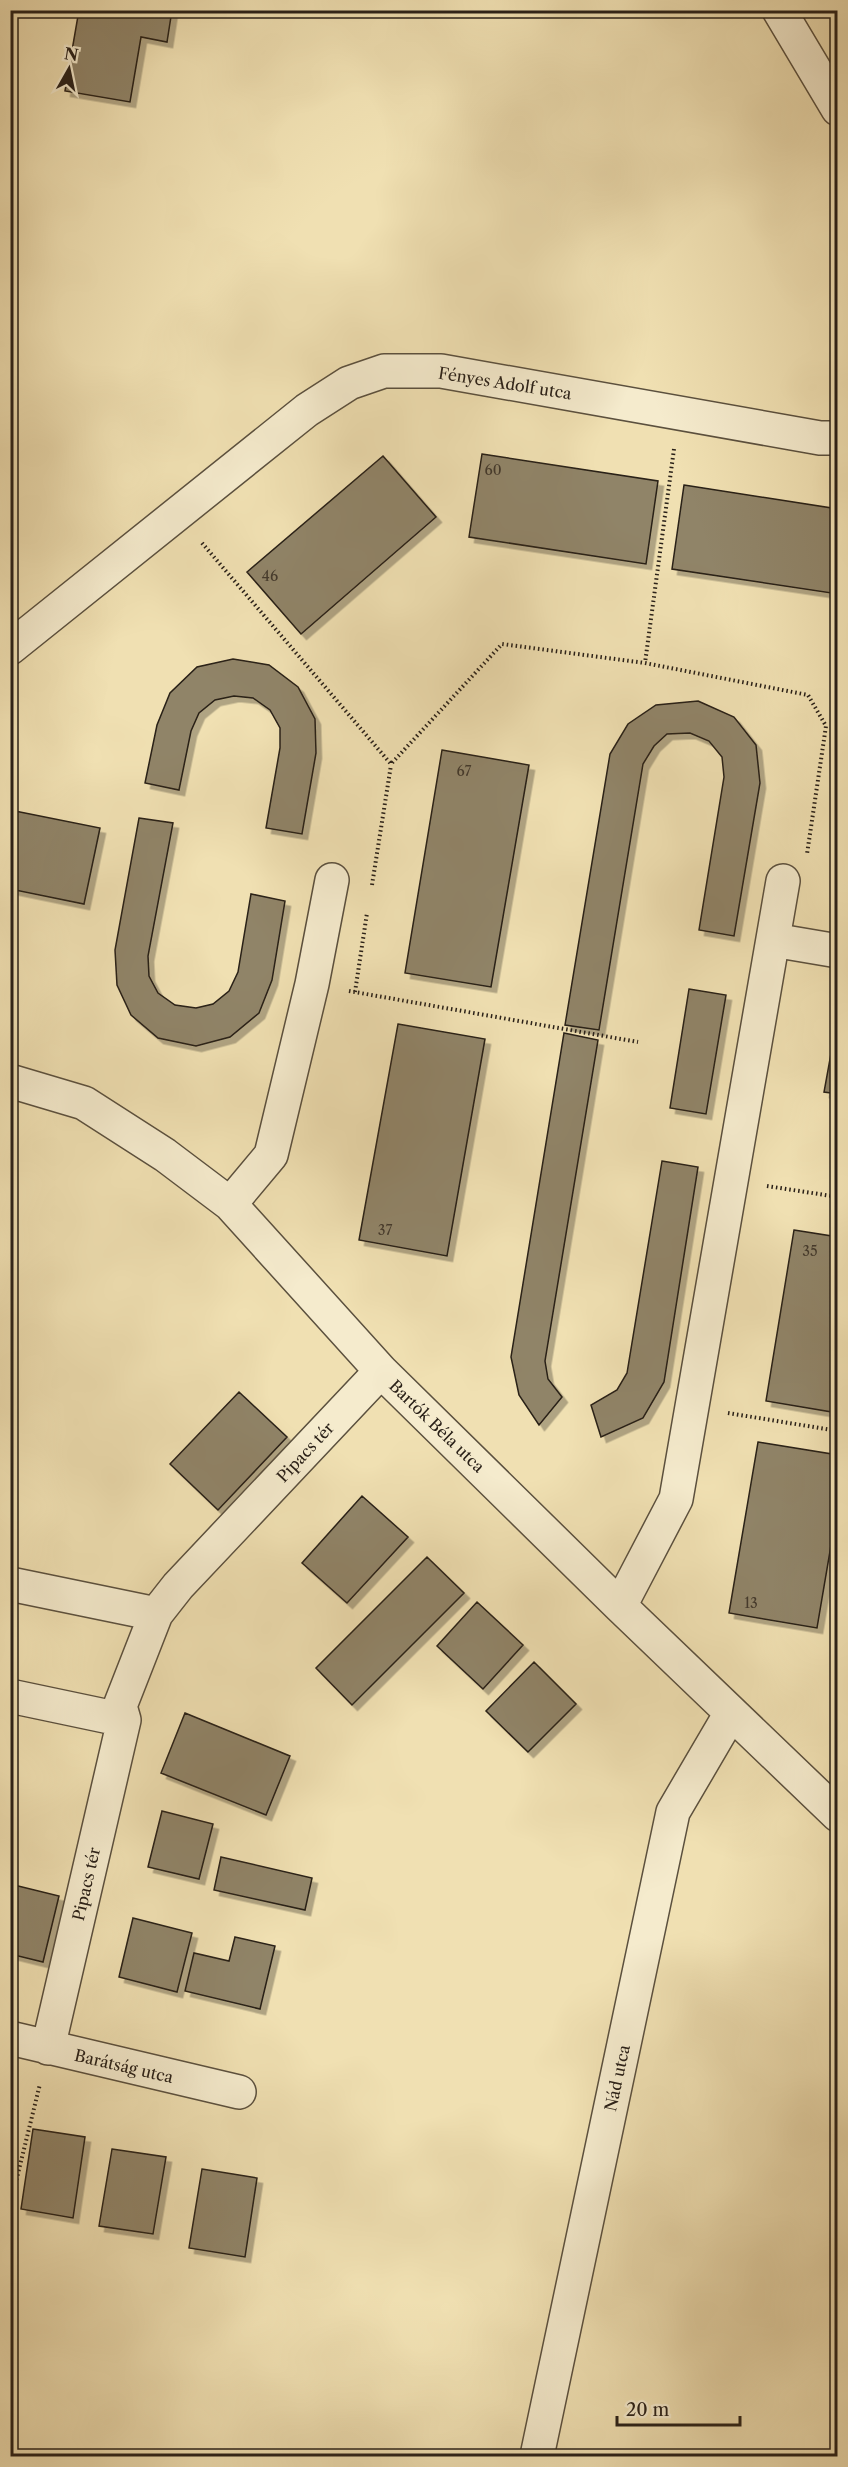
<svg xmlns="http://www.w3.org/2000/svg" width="848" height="2467" font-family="'Libre Caslon Text',serif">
<defs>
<filter id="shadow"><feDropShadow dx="5.5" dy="5.5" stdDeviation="0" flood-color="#0004"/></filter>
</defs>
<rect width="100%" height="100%" fill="#f0e0b2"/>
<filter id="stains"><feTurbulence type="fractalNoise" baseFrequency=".00333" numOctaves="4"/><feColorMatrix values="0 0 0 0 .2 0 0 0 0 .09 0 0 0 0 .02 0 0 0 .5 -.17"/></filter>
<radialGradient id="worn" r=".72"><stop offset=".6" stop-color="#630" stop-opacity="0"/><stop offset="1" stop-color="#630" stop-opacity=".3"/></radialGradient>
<!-- building -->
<path fill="#908468" stroke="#292018" stroke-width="1.5" filter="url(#shadow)" d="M79,10H172L167,42L141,37L130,102L65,91Z
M482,454L658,481L646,564L469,537Z
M383,456L436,517L301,634L247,572Z
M684,485L838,509V594L672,569Z
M233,659L269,665L298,687L315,719L316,753L302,834L266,828L280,748V728L270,710L253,698L234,696L215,700L199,713L191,731L179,790L145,783L157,725L170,693L197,667Z
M698,701L734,717L756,745L760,783L734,936L699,930L724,777L722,757L709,741L690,733L667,734L654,746L643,764L599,1030L565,1025L610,754L628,724L656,705Z
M442,750L529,765L491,987L405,973Z
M10,810L100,828L84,904L10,889Z
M139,818L173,823L148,956L149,976L158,993L175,1005L196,1008L213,1004L229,991L238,972L251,894L285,901L272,980L259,1013L230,1037L196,1046L158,1038L131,1015L117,985L115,950Z
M689,989L726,995L706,1114L670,1108Z
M838,1015V1094L824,1092Z
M398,1024L485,1039L447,1256L359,1240Z
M564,1033L598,1040L545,1361L548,1379L562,1397L539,1425L519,1395L511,1357Z
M662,1161L698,1167L664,1382L643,1418L601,1437L591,1405L617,1390L627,1373Z
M794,1230L838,1237V1413L766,1401Z
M239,1392L287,1437L218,1510L170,1464Z
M758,1442L838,1455V1504L817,1628L729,1613Z
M362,1496L408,1537L347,1603L302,1563Z
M427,1557L464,1593L352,1705L316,1668Z
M477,1602L523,1645L483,1689L437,1646Z
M534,1662L576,1704L528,1752L486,1711Z
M185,1713L290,1756L266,1815L161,1773Z
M162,1811L213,1824L199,1879L148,1867Z
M221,1857L312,1878L305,1910L214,1890Z
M10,1884L59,1896L43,1962L10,1954Z
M133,1918L192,1933L177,1992L119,1977Z
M235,1937L275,1946L260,2009L185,1991L194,1953L229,1961Z
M33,2129L85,2137L73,2218L21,2209Z
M112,2149L166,2157L153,2234L99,2226Z
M202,2169L257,2178L245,2257L189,2248Z"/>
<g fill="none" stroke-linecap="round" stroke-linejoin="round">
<defs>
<path id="minor" d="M10,648L307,410L349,383L384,371H441L820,438H838
M773,940L838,951
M10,1081L84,1103L165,1155L230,1204L381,1371L620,1606L838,1815
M230,1204L271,1155L312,984L332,880
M10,1584L156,1614
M620,1606L676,1499L783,881
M10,1696L124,1720
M10,2038L239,2092
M48,2048L124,1720L120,1706L156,1614L178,1586L381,1371
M537,2456L673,1812L731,1713"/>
<path id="tertiary" d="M779,10L838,109"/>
</defs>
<!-- minor casing -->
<use href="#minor" stroke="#5b503e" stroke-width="36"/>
<!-- tertiary casing -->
<use href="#tertiary" stroke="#5b503e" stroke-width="36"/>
<!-- path -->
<path stroke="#292018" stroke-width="4" stroke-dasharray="1.5 3" stroke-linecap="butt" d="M674,449L645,663L808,695L826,726L807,854
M202,543L391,764L502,644L645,663
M372,885L391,765
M349,991L638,1042
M355,992L367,913
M767,1186L838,1197
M728,1413L838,1431
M10,2206L40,2084"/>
<!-- minor -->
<use href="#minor" stroke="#f5ebcd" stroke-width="33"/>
<!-- tertiary -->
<use href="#tertiary" stroke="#f5ebcd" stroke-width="33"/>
</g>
<g text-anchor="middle" stroke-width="5" stroke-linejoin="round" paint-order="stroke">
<!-- number labels -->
<g font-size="14" fill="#43392c">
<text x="493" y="475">60</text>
<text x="270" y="581">46</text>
<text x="464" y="776">67</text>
<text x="385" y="1235">37</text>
<text x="810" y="1256">35</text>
<text x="751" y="1608">13</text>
</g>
<!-- street labels -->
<g font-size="16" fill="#292018" stroke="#f5ebcd">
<text transform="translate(505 383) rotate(9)" y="6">Fényes Adolf utca</text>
<text transform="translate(437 1426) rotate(44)" y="6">Bartók Béla utca</text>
<text transform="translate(305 1452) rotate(-47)" y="6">Pipacs tér</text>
<text transform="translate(86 1884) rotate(-77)" y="6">Pipacs tér</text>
<text transform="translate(124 2066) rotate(13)" y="6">Barátság utca</text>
<text transform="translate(617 2078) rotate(-78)" y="6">Nád utca</text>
</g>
</g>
<!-- margin -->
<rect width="848" height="2467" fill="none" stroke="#f0e0b2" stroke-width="36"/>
<rect x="12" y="12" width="824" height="2443" fill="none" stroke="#292018" stroke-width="3"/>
<rect x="18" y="18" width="812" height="2431" fill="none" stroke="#292018" stroke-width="1.5"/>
<!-- north arrow -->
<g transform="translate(69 69) rotate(9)" stroke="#f5ebcd" stroke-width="4.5" paint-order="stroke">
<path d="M0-4.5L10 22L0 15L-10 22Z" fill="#292018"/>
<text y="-9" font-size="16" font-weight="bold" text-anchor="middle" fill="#292018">N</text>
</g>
<!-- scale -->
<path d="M617 2416v9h123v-9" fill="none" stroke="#292018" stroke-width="3"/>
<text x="626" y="2416" font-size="18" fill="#292018" stroke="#f5ebcd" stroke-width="4.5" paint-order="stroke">20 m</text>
<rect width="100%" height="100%" filter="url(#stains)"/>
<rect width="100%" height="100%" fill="url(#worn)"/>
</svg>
